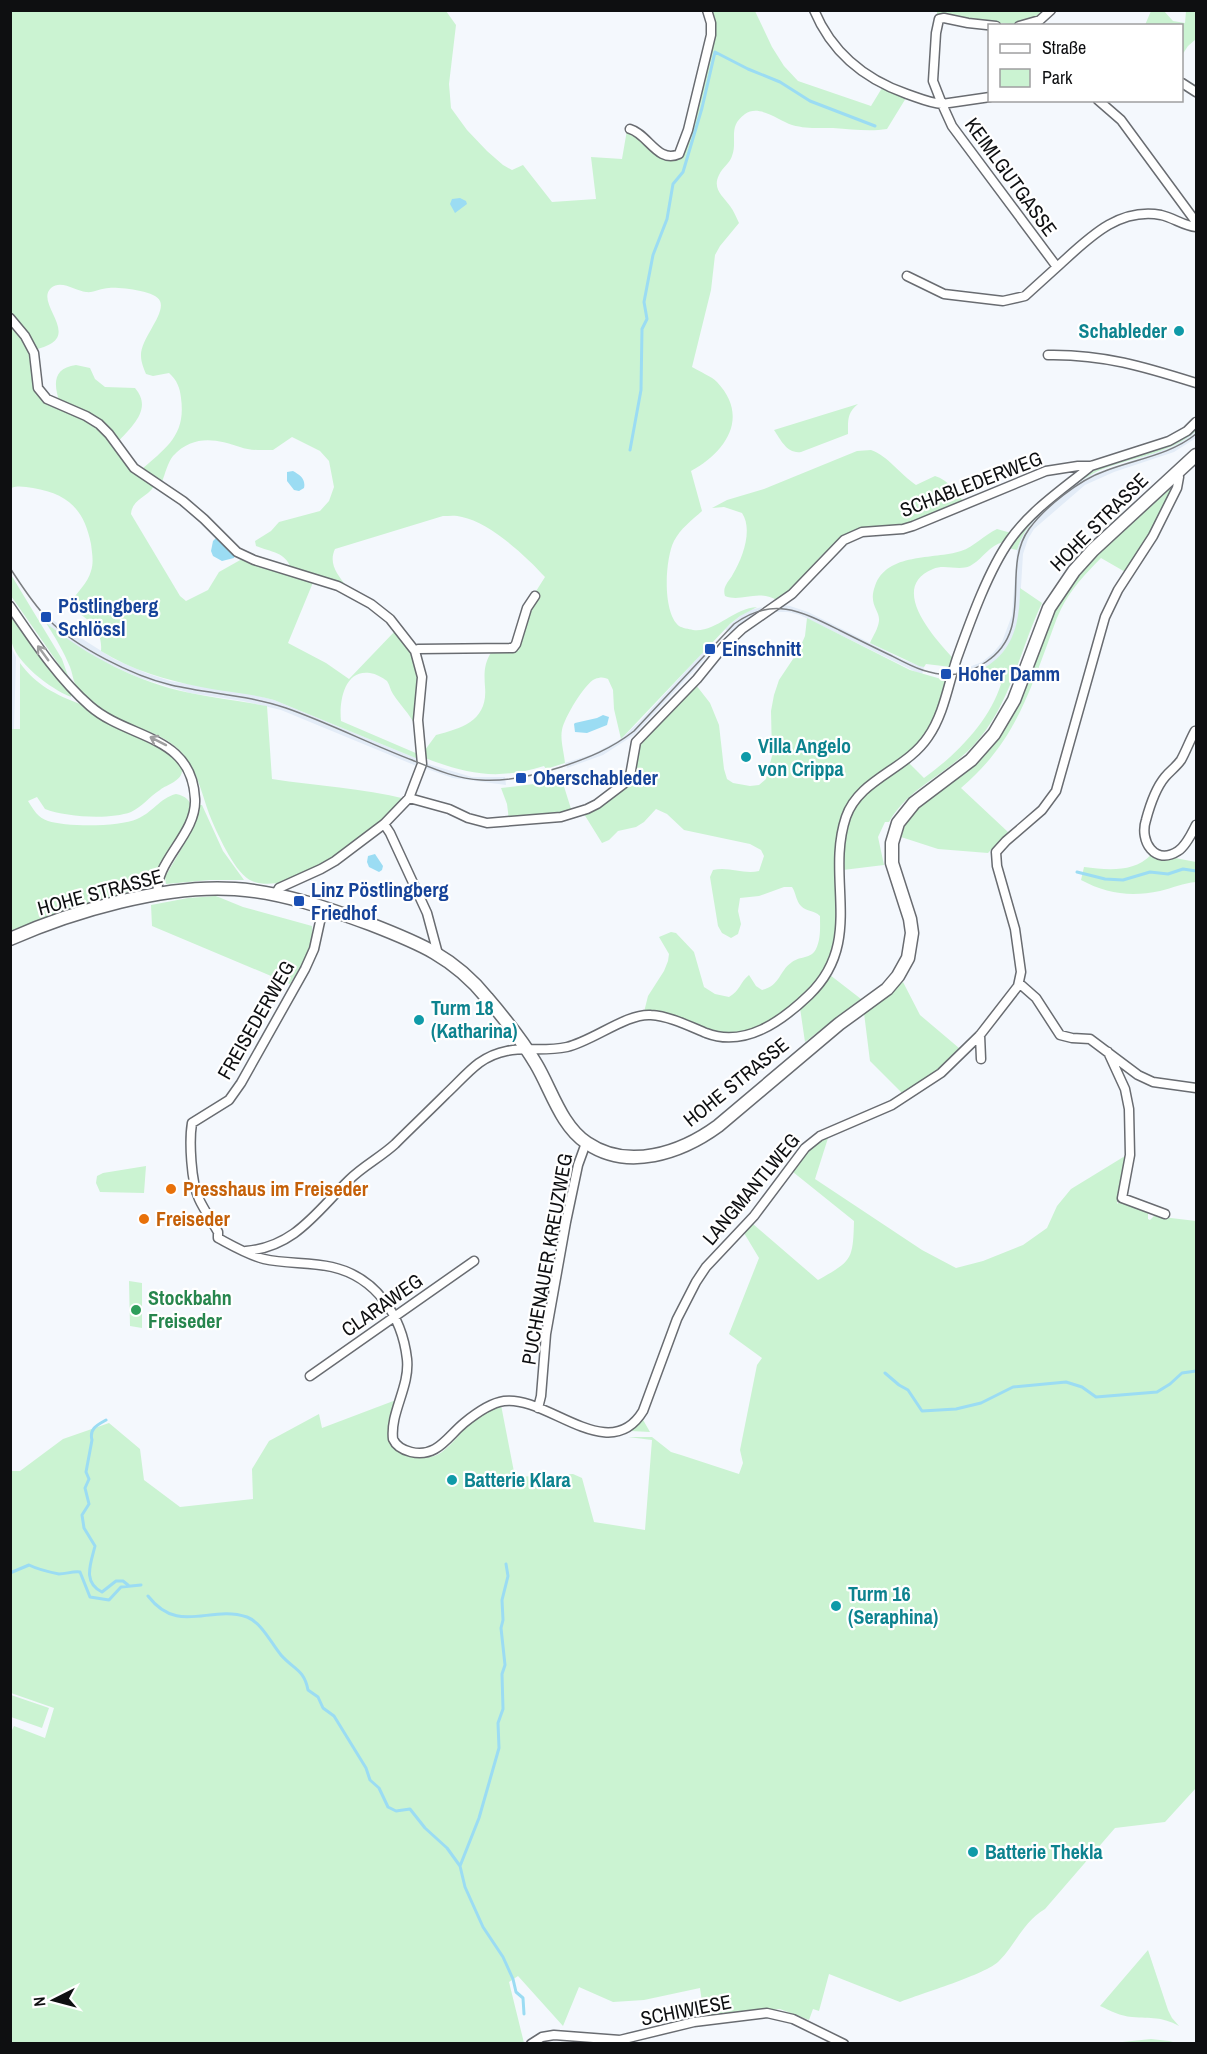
<svg xmlns="http://www.w3.org/2000/svg" width="1207" height="2054" font-family="'Archivo Narrow',sans-serif">
<rect width="100%" height="100%" fill="#f4f8fd"/>
<!-- built -->
<path fill="#e3ecf7" d="M1196,431V438L1174,452L1114,472L1085,485L1034,529L1028,539L1023,554L1019,619L1011,642L996,661L986,667L967,675L955,678L956,672L982,662L993,653L1002,642L1012,615L1017,550L1021,538L1034,519L1069,489L1091,475L1172,447Z
M782,605L790,606L808,612L904,660L924,667L922,675L800,615L788,612H770Z
M762,607L758,613L731,634L725,629L740,616L750,610Z
M51,619L114,659L146,673L170,681L255,695L274,700L418,759L419,767L281,710L243,701L190,693L137,677L102,661L63,637L46,623Z
M11,647L16,657L14,729H10Z
M706,649L710,653L634,735L603,755L567,768L565,763L593,754L621,739L641,720Z
M425,763L472,777H505L506,785L453,778L424,768Z"/>
<!-- green -->
<path fill="#cbf3d2" d="M11,11H446L456,25L449,84L451,108L467,130L487,151L503,165L512,170L523,165L552,202L596,199L591,157L622,159L627,130L664,160L679,159L682,155L690,136L711,11H755L772,47L784,66L798,81L871,106L882,88L906,98L887,129C868,132 852,129 833,128C817,128 807,129 792,125C778,120 759,104 745,114C727,127 738,140 732,156C730,163 722,168 719,175C712,189 723,196 730,206C734,211 736,217 739,223L720,246L715,255L711,290L692,367C700,372 711,376 717,382C750,417 726,452 691,471L702,511C692,520 680,529 674,541C665,559 662,612 679,626C682,628 689,629 693,630C715,633 734,608 757,607L740,616L730,624L621,739L614,709L613,690L608,679C604,677 600,677 595,679C585,683 564,718 562,730C560,739 564,753 565,763L546,769L544,766C498,780 470,775 425,758V750L436,735C463,728 488,720 485,687C484,673 484,663 492,651H519L511,645L526,607L545,577C526,556 489,522 462,517C456,515 449,516 443,516L335,549C328,564 338,575 347,587L316,575L291,568C285,552 271,552 256,546L255,541L271,531L279,522L320,511L329,501L334,487L329,461L320,451L292,437L273,450C263,450 250,451 240,447C217,439 193,434 173,456C168,462 165,474 162,482L141,470C167,447 186,435 181,398C180,388 177,380 169,373L153,376L146,374C144,369 141,362 141,356C140,339 166,314 160,301C156,291 120,287 109,288C101,288 94,293 86,292C76,291 61,279 51,288C36,302 73,329 52,343C48,346 40,348 35,350L26,334L11,314Z
M937,11H1048C1037,19 1024,24 1010,24L937,16Z
M1151,11H1164L1173,21L1185,23L1186,11H1196V39L1188,46L1182,55V26L1145,25Z
M10,323C18,334 28,344 31,358C33,370 30,383 37,394C48,412 84,414 101,429C121,446 131,470 154,486C147,498 132,499 131,514L180,596L186,601L208,590L219,572L242,559L314,580L288,643L326,663L349,679L396,630C423,663 419,685 415,725C409,713 400,705 393,694C390,690 390,685 387,681C382,677 376,674 370,673C344,669 339,702 341,721L418,754V759L274,700C250,693 225,692 201,687C165,680 132,670 101,651C103,629 88,619 71,608V602C77,592 88,583 91,571C94,562 92,553 91,544C84,509 68,494 33,488C25,487 19,485 11,488Z
M76,365L90,368L95,379L105,387L135,388C153,409 132,426 118,442L60,403C53,384 53,368 76,365Z
M858,404C847,413 848,420 848,434L801,452C787,454 781,440 774,430Z
M1196,426V431C1169,455 1131,457 1098,471C1080,480 1065,492 1049,506C1034,519 1023,530 1017,550L1007,548C1032,516 1066,481 1105,466C1136,454 1171,450 1196,426Z
M871,450C888,456 900,474 916,485L935,476C948,480 956,492 964,502L914,523L842,537L820,557L793,589L778,601C757,588 742,603 725,596C722,586 729,582 733,574C743,558 753,529 742,513L724,507L712,508L727,500L764,489L857,451Z
M1170,487L1172,491L1142,550L1127,573L1101,558C1086,573 1070,590 1061,609C1055,621 1051,635 1046,648C1025,705 1009,747 961,788L1008,832L988,853L938,849L901,837C904,828 907,820 913,813C938,786 972,772 995,742C1024,703 1031,655 1053,613C1079,562 1128,525 1170,487Z
M997,529L1011,533L1004,542C989,545 983,559 970,566C959,571 944,564 933,569C888,587 934,638 954,659L951,667L926,664L924,667L919,666L870,643C873,636 878,629 879,621C880,610 868,605 875,586C887,552 933,560 961,551C974,547 984,535 997,529Z
M10,573L62,659L69,679L11,596Z
M1020,588L1042,603C1020,649 1012,699 979,739C953,772 910,785 889,822H885L878,837L884,865L843,870L842,857L849,814L863,795L909,763L924,778C956,755 989,722 1001,684L982,669C1014,652 1020,621 1020,588Z
M10,610L54,673L71,694V697C51,689 14,662 11,639C9,630 11,620 10,610Z
M807,618L910,670L948,681L944,698L924,740L893,767L844,816L838,934L830,964L812,989L780,1016L754,1030L730,1036L644,1012L648,996L664,971L668,961L669,954L659,937L671,932L676,933L694,952L704,987L715,994L729,997C740,991 740,982 749,975L756,986L762,990C781,985 778,972 792,962C800,956 811,959 816,949C821,939 820,927 820,916C814,910 807,912 801,906C796,901 796,893 792,887H784L759,896L740,898L738,911L741,924L738,934L731,938L722,933L718,926L710,877L713,870C729,866 744,875 759,871L764,856L761,850L750,844L684,830L667,814L656,809L644,822L636,827L618,831L609,840L602,843L584,814C596,808 625,794 629,782C634,768 635,754 642,741L696,685L710,703L719,725L724,769L727,779L733,783L750,786L759,785L766,779L772,756L771,711L774,695L779,680L799,650L805,636Z
M46,623C88,656 136,682 190,693C215,698 241,701 267,706L272,779C317,786 362,788 406,799L400,806C368,832 295,898 252,881C236,875 219,837 212,821C202,798 199,771 181,752C162,731 132,729 109,714C101,709 80,692 75,684C73,679 72,672 70,667C64,652 55,637 46,623Z
M20,663C36,685 56,695 80,704C86,706 92,713 98,718C104,722 111,725 118,729C133,736 151,739 164,749C170,753 181,763 182,769C183,781 168,784 160,790C150,796 142,807 131,812C110,820 65,817 45,809L37,797L28,801C33,809 38,818 48,821C66,827 120,827 137,819C152,813 160,798 176,794C186,796 192,801 191,812C180,837 161,873 138,889L65,910L11,931L10,729H20Z
M561,777L572,812L509,820L507,804L501,788L534,784Z
M200,805H202L223,851L244,880H210L166,884L165,877L190,834Z
M1151,855L1166,859L1175,858L1196,862V882C1183,883 1173,888 1160,891C1131,897 1107,894 1081,880L1084,867C1107,870 1133,873 1151,855Z
M216,896L243,907L312,926C314,946 300,968 290,984L152,926L151,905L188,898Z
M830,975L861,999L805,1042L800,1008Z
M903,982L920,1015L959,1048L936,1072L903,1094L870,1061L864,1013Z
M829,1135L815,1179L922,1250L956,1268L983,1261L1023,1245L1047,1228L1057,1206L1071,1189L1125,1156L1123,1178L1117,1204L1121,1201L1148,1213V1219L1150,1220L1154,1216L1196,1221V1788L1165,1822L1115,1828L1045,1909C1022,1923 1017,1943 999,1961C987,1974 920,1994 900,2002L829,1974L819,2011L813,2009L809,2020L780,2009L704,2017L700,1988L644,2000L613,2002L579,1987L563,2026L518,1976L509,1982L524,2043H11V1732L14,1726L45,1738L54,1708L11,1693L10,1471H20L63,1439L109,1423L140,1449L144,1480L180,1507L253,1499L252,1469L269,1441L319,1414L322,1428L396,1400L389,1439C395,1458 428,1463 442,1452C465,1434 469,1414 501,1405L515,1477L573,1474L582,1478L594,1522L645,1530L652,1440L628,1437H652L671,1452L681,1455L739,1474L743,1463L740,1450L757,1365L762,1358L729,1334L759,1258L744,1233L753,1224L818,1280C852,1261 853,1260 854,1221L793,1172L814,1142Z
M146,1166L144,1193L100,1192L96,1183L97,1176L103,1173Z
M129,1281L142,1283V1328L130,1326Z
M642,1418L650,1432L631,1431L630,1430Z
M11,1695L49,1708L42,1728L11,1717Z
M1148,1950L1168,2010L1172,2018L1179,2026C1161,2016 1152,2019 1132,2017C1120,2016 1111,2011 1100,2006Z
M1151,2039L1169,2041L1177,2043H1113Z"/>
<!-- water -->
<path fill="#9bdcf3" d="M460,198L466,201L467,204L455,213L450,204L452,199Z
M293,471C300,475 306,479 304,488L299,491L294,490L287,481V472Z
M216,538L235,555L234,558L222,561L213,556L211,551L213,541Z
M603,715L609,717L607,725L587,733L575,732L574,724L575,723L597,718Z
M375,854L383,866L382,870L379,872L369,867L367,862L368,856Z"/>
<g fill="none" stroke-linecap="round" stroke-linejoin="round">
<!-- stream -->
<path stroke="#9bdcf3" stroke-width="3" d="M630,450L641,390L642,329L647,319L644,302L653,255L667,219L673,184L683,172L702,108L715,52L748,69L780,82L810,101L875,126
M1077,872L1105,879L1123,880L1150,872L1168,874L1183,869L1196,871
M885,1373L899,1385L908,1390L922,1411L956,1409L981,1403L1013,1387L1066,1382L1082,1387L1096,1397L1157,1392L1170,1384L1182,1373L1196,1371
M106,1420C97,1425 89,1429 92,1440L86,1472L89,1479L85,1488L89,1504L82,1515L84,1528L95,1546C91,1563 82,1582 102,1592L116,1581H123L128,1585
M10,1573L29,1565C37,1569 49,1572 59,1574C66,1574 73,1571 80,1572L90,1597L109,1600L121,1587L141,1585
M148,1596C179,1636 210,1604 247,1617C262,1623 271,1643 281,1655C293,1669 304,1669 308,1690L318,1697L323,1708L334,1716L366,1768L370,1780L379,1788L388,1807L396,1811L410,1809L425,1828L447,1848L460,1866L465,1887L483,1927L503,1957L513,1979L516,1992L523,1998L524,2014
M460,1866L479,1818L499,1748L498,1723L503,1709L502,1674L505,1665L501,1628L503,1620L502,1600L508,1576L506,1564"/>
<defs>
<path id="minor" d="M814,10C832,53 864,79 907,94C919,98 930,103 942,104L952,126L1057,267L1025,296L1003,301L944,294L907,276
M1019,26L1040,20L1051,10
M1182,83L1196,92
M990,97L942,104L933,81L936,33L939,19L944,18L968,23L996,26
M1098,100L1121,120L1196,222
M630,129C648,134 658,164 679,154L688,130L711,35V23L707,10
M1057,267C1087,240 1117,207 1161,215C1174,218 1184,226 1196,227
M10,318L25,336L34,353L38,388L47,399L86,416L99,424L109,434L134,468L183,501L204,519L237,552L254,560L338,586L371,604L390,619L415,651L422,677L418,720L422,764L409,798L384,824L335,861L321,869L279,888L275,895
M1048,355C1103,354 1145,367 1196,383
M10,606C34,641 58,678 90,706C129,740 192,734 195,799C197,835 153,862 158,895
M415,651L418,649L513,648L516,644L527,608L535,596
M1195,731C1190,740 1186,751 1181,760C1176,767 1170,771 1165,777C1155,789 1150,805 1146,820C1139,841 1155,866 1178,851C1186,846 1192,833 1196,825
M409,798L449,809L468,818L487,823L561,817L587,809L597,804L626,782L630,776L636,742L697,679L723,647L742,629L792,594L844,540L862,532L903,529L913,526L1046,471L1078,466H1091L1169,441L1187,431L1196,422
M384,824L390,833L427,913L438,954
M323,908L314,949L305,969L241,1083L229,1100L192,1123C189,1141 191,1182 199,1199C204,1210 212,1221 218,1232V1238C233,1246 248,1255 264,1259C286,1264 309,1262 332,1267C376,1277 402,1316 407,1359C410,1387 390,1412 393,1439C396,1446 403,1450 411,1452C437,1458 447,1437 464,1423C475,1414 490,1403 504,1401C547,1395 609,1467 643,1411L677,1319L696,1282L706,1267L754,1216L805,1148L820,1136L892,1105L941,1073L980,1035L1018,986L1021,972L1015,929L997,866L996,852L1006,841L1042,810L1056,791L1105,617L1118,590L1153,536L1177,488L1179,477L1176,474
M1019,983L1036,998L1060,1035L1072,1038L1090,1039L1138,1075L1153,1082L1196,1088
M980,1035L981,1059
M1108,1052L1125,1089L1129,1109L1130,1155L1122,1198L1165,1214
M246,1251C295,1247 317,1211 349,1180C363,1166 381,1157 395,1144C412,1127 429,1111 446,1094C457,1084 467,1072 479,1063C510,1041 535,1054 567,1047C593,1041 627,1013 651,1015C669,1016 689,1026 706,1033C745,1048 782,1021 809,995C865,941 825,879 846,817C859,779 906,770 928,737C944,714 948,685 957,658C970,622 988,571 1010,540C1031,510 1063,489 1091,466
M310,1376L474,1261
M538,1408L541,1396L546,1334L566,1222L578,1165L586,1143
M531,2044L542,2037L554,2035L620,2040L694,2022L767,2013L793,2019L844,2044"/>
<path id="secondary" d="M10,939C73,911 166,884 235,889C281,892 327,908 370,924C419,943 454,957 487,998C505,1019 522,1040 536,1064C551,1089 561,1126 587,1143C628,1171 681,1153 718,1126L839,1024L887,989L898,976L908,958L912,933L910,919L892,863V843L898,823L914,803L971,760L994,734L1014,700L1049,608L1074,571L1093,550L1196,455"/>
</defs>
<!-- minor casing -->
<use href="#minor" stroke="#696c71" stroke-width="11"/>
<!-- secondary casing -->
<use href="#secondary" stroke="#696c71" stroke-width="15"/>
<!-- minor -->
<use href="#minor" stroke="#fff" stroke-width="8"/>
<!-- secondary -->
<use href="#secondary" stroke="#fff" stroke-width="12"/>
<!-- tram -->
<path stroke="#7b7e81" stroke-width="1.5" d="M10,568C22,586 33,604 48,619C75,647 133,676 171,685C209,694 249,695 286,708C329,723 370,744 412,760C434,769 457,779 481,780C508,782 536,775 561,767C588,758 611,749 634,731L734,624C772,596 801,611 839,630C857,639 875,648 892,656C913,667 932,677 957,674C968,672 977,668 986,662C1036,629 1000,569 1029,529C1045,507 1079,480 1105,471C1136,459 1170,455 1196,434"/>
</g>
<!-- one-way arrows -->
<defs><path id="oneway-shaft" d="M-6 0H5M1.5-3L5.5 0L1.5 3" fill="none" stroke-width="1.6" stroke-linecap="round" stroke-linejoin="round" transform="scale(1.5)"/></defs>
<g stroke="#9f9fa0">
<use href="#oneway-shaft" transform="translate(43 653) rotate(-126)"/>
<use href="#oneway-shaft" transform="translate(158 741) rotate(-153)"/>
</g>
<!-- markers -->
<g fill="#0f9aa8" stroke="#fff" stroke-width="2">
<circle cx="1179" cy="331" r="6"/>
<circle cx="746" cy="757" r="6"/>
<circle cx="419" cy="1020" r="6"/>
<circle cx="452" cy="1480" r="6"/>
<circle cx="836" cy="1606" r="6"/>
<circle cx="973" cy="1852" r="6"/>
</g>
<g fill="#1a4fb4" stroke="#fff" stroke-width="2">
<rect x="40" y="611" width="12" height="12" rx="3"/>
<rect x="704" y="643" width="12" height="12" rx="3"/>
<rect x="940" y="668" width="12" height="12" rx="3"/>
<rect x="515" y="772" width="12" height="12" rx="3"/>
<rect x="293" y="895" width="12" height="12" rx="3"/>
</g>
<g fill="#e8710a" stroke="#fff" stroke-width="2">
<circle cx="171" cy="1189" r="6"/>
<circle cx="144" cy="1219" r="6"/>
</g>
<circle fill="#2e9e5b" stroke="#fff" stroke-width="2" cx="136" cy="1310" r="6"/>
<g text-anchor="middle" stroke-width="4.5" stroke-linejoin="round" paint-order="stroke">
<!-- street labels -->
<g font-size="20" fill="#0e0f11" stroke="#fff">
<text transform="translate(1011 177) rotate(54)" y="7">KEIMLGUTGASSE</text>
<text transform="translate(971 484) rotate(-21)" y="7">SCHABLEDERWEG</text>
<text transform="translate(1099 522) rotate(-45)" y="7">HOHE STRASSE</text>
<text transform="translate(100 892) rotate(-15)" y="7">HOHE STRASSE</text>
<text transform="translate(256 1020) rotate(-60)" y="7">FREISEDERWEG</text>
<text transform="translate(736 1082) rotate(-39)" y="7">HOHE STRASSE</text>
<text transform="translate(751 1189) rotate(-50)" y="7">LANGMANTLWEG</text>
<text transform="translate(547 1259) rotate(-80)" y="7">PUCHENAUER KREUZWEG</text>
<text transform="translate(382 1305) rotate(-35)" y="7">CLARAWEG</text>
<text transform="translate(686 2010) rotate(-11)" y="7">SCHIWIESE</text>
</g>
<!-- culture labels -->
<g font-size="20" font-weight="bold" fill="#0d838f" stroke="#fff" text-anchor="start">
<text x="1167" y="338" text-anchor="end">Schableder</text>
<text x="758" y="753">Villa Angelo<tspan x="758" dy="23">von Crippa</tspan></text>
<text x="431" y="1015">Turm 18<tspan x="431" dy="23">(Katharina)</tspan></text>
<text x="464" y="1487">Batterie Klara</text>
<text x="848" y="1601">Turm 16<tspan x="848" dy="23">(Seraphina)</tspan></text>
<text x="985" y="1859">Batterie Thekla</text>
</g>
<!-- transit labels -->
<g font-size="20" font-weight="bold" fill="#164399" stroke="#fff" text-anchor="start">
<text x="58" y="613">Pöstlingberg<tspan x="58" dy="23">Schlössl</tspan></text>
<text x="722" y="656">Einschnitt</text>
<text x="958" y="681">Hoher Damm</text>
<text x="533" y="785">Oberschableder</text>
<text x="311" y="897">Linz Pöstlingberg<tspan x="311" dy="23">Friedhof</tspan></text>
</g>
<!-- food labels -->
<g font-size="20" font-weight="bold" fill="#c56008" stroke="#fff" text-anchor="start">
<text x="183" y="1196">Presshaus im Freiseder</text>
<text x="156" y="1226">Freiseder</text>
</g>
<!-- leisure labels -->
<g font-size="20" font-weight="bold" fill="#27864d" stroke="#fff" text-anchor="start">
<text x="148" y="1305">Stockbahn<tspan x="148" dy="23">Freiseder</tspan></text>
</g>
</g>
<!-- border -->
<rect width="1207" height="2054" fill="none" stroke="#0e0f11" stroke-width="24"/>
<!-- legend -->
<rect x="988" y="24" width="195" height="78" fill="#ffffff" stroke="#9f9fa0" stroke-width="1.5"/>
<rect x="1000" y="44" width="30" height="9" fill="#ffffff" stroke="#9f9fa0" stroke-width="1.5"/>
<text x="1042" y="54" font-size="18" fill="#0e0f11">Straße</text>
<rect x="1000" y="69" width="30" height="18" fill="#cbf3d2" stroke="#9f9fa0" stroke-width="1.5"/>
<text x="1042" y="84" font-size="18" fill="#0e0f11">Park</text>
<!-- north arrow -->
<g transform="translate(54 2000) rotate(264)" stroke="#ffffff" stroke-width="4.5" paint-order="stroke">
<path d="M0-4.5L10 22L0 15L-10 22Z" fill="#0e0f11"/>
<text y="-9" font-size="16" font-weight="bold" text-anchor="middle" fill="#0e0f11">N</text>
</g>
</svg>
